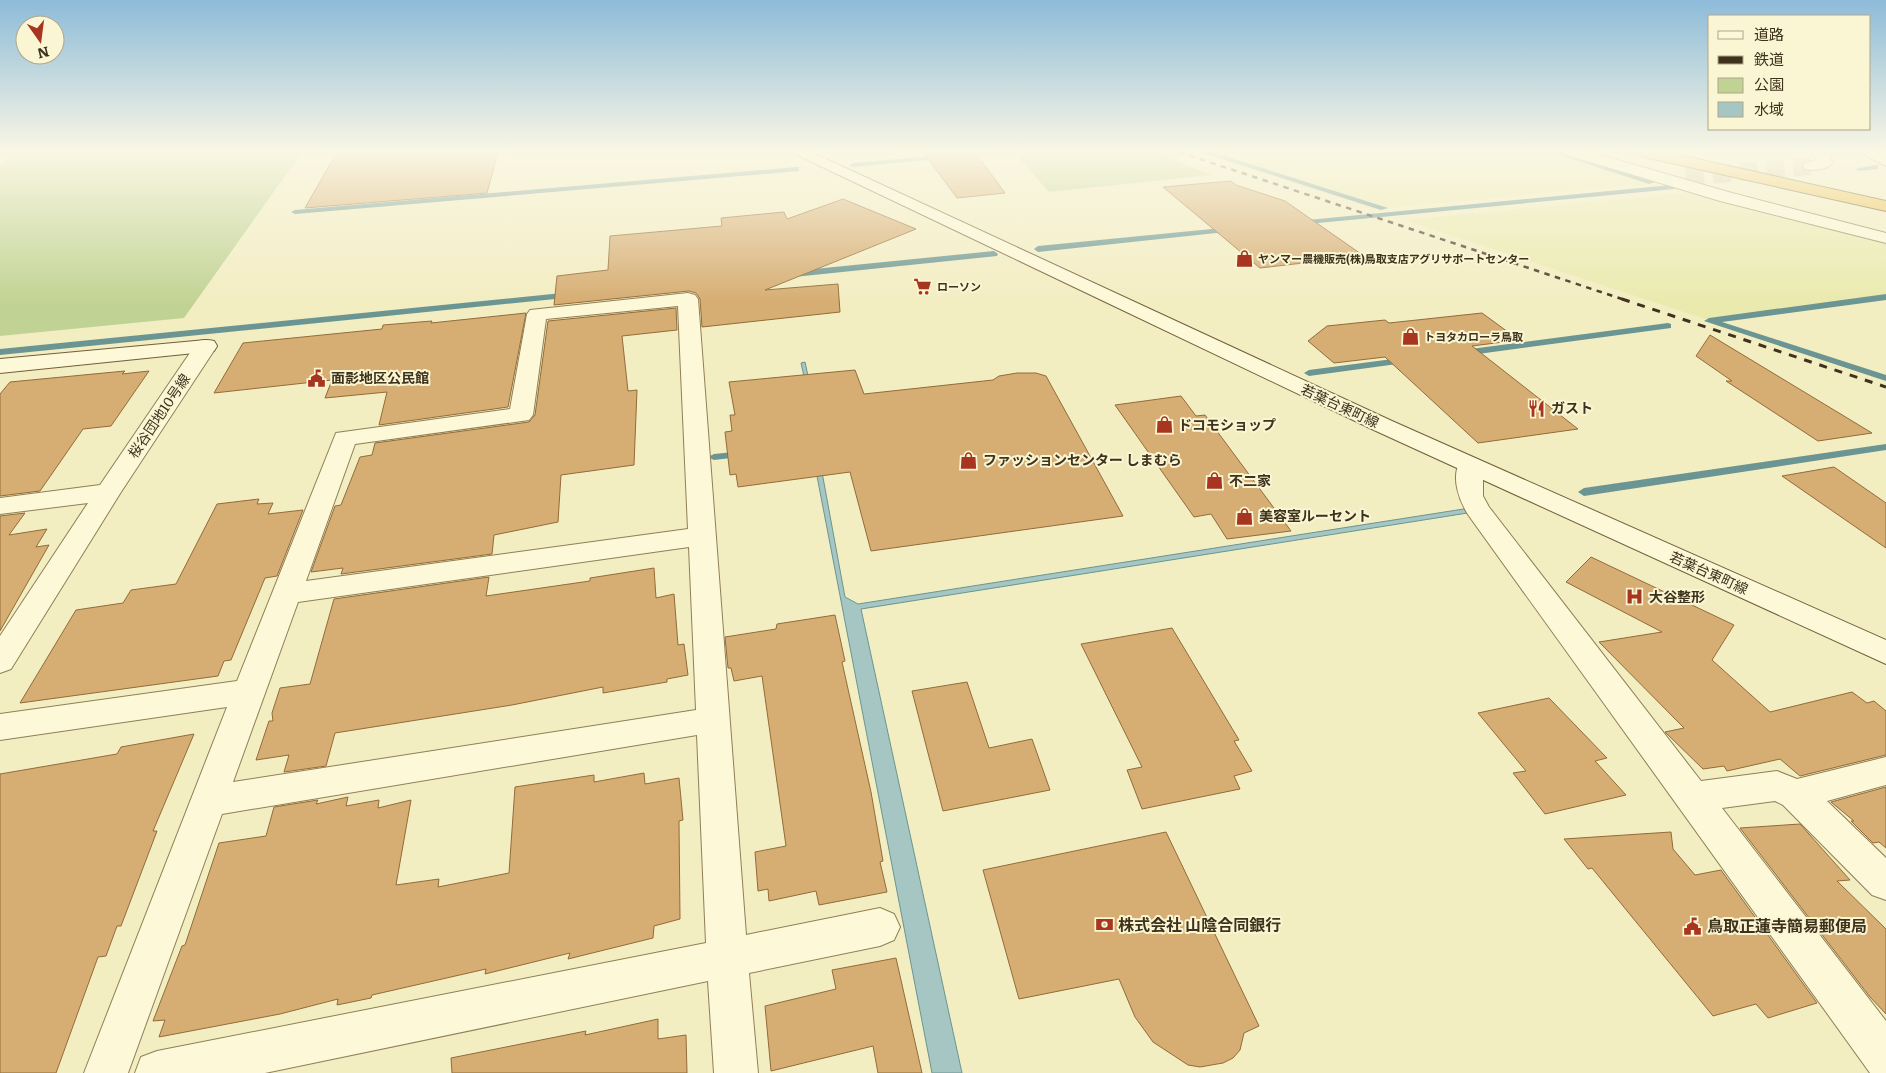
<svg xmlns="http://www.w3.org/2000/svg" width="1886" height="1073" font-family="Literata,'Noto Sans JP',serif">
<rect width="100%" height="100%" fill="#f3edc2"/>
<!-- farmland -->
<path fill="#eaeaae" d="M1195,152H1558L1660,183L1374,209Z
M1695,192L1886,241V296L1705,319L1405,220Z"/>
<!-- green -->
<path fill="#c1d394" d="M16,152H302L184,318L0,336V165Z
M1049,152H1155L1211,175L1049,192L1016,155Z"/>
<!-- water -->
<path fill="#a5c6c2" stroke="#6a9592" d="M805,362L821,435L817,445L845,597L858,604L1470,508L1474,512L861,609L962,1073H932L811,445L817,435L801,363Z"/>
<g fill="none" stroke-linecap="round" stroke-linejoin="round">
<!-- stream -->
<path fill="#6a9592" fill-rule="evenodd" d="M977,152H1009L853,167L849,165L853,163Z
M1201,152H1212L1388,208L1381,210Z
M1550,152H1562L1656,182L1649,184Z
M1875,165H1878V169L1859,171L1855,169Z
M796,167H799V171L295,214L291,212L295,210Z
M1671,185L1675,187L1674,189L1297,225L1293,223L1297,221Z
M1232,227L1236,229L1235,231L1038,252L1034,249L1038,246Z
M994,251L998,254L997,256L794,277L790,274L794,271Z
M572,292L575,293V297L0,355V349Z
M1886,294V300L1722,322L1886,375V381L1704,321L1709,318Z
M1668,323L1671,324V328L1463,356L1458,353L1463,350Z
M1408,357L1412,358V362L1309,376L1304,373L1309,370Z
M1886,444V450L1584,496L1578,492L1584,488Z
M744,451L750,454L748,456L714,460L708,457L714,454Z"/>
</g>
<!-- building -->
<path fill="#d6ad73" stroke="#926c39" d="M337,152H498L487,193L305,208Z
M923,152H975L1005,193L957,198Z
M1231,181L1236,185L1285,201L1364,256L1260,268L1163,187Z
M843,199L916,229L765,290L838,284L840,312L702,327L700,299L696,293L689,291L554,305L557,276L608,270L610,236L722,226L721,218L784,212L787,219Z
M676,308L677,330L622,336L628,391L637,390L634,465L561,475L558,522L494,535L492,554L341,574L343,568L311,572L335,506L341,505L360,457L372,455L375,443L529,422L535,415L548,321Z
M526,313L508,407L379,425L387,392L325,398L332,380L214,393L243,343L382,329L383,325L432,321L431,323Z
M1482,313L1519,340L1472,346L1578,429L1478,443L1385,357L1334,363L1308,341L1327,326L1385,320L1389,323Z
M1710,335L1872,433L1818,441L1726,381H1732L1696,356Z
M855,370L864,394L993,380L999,376L1017,373H1036L1046,376L1123,516L871,551L850,472L738,487L736,474L730,475L725,432L732,431L730,415H735L729,382Z
M125,371L122,374L149,371L111,426L83,429L40,491L0,496V394L10,382Z
M1181,396L1196,416L1205,415L1291,531L1227,539L1211,514L1194,517L1115,405Z
M1834,467L1886,503V548L1782,476Z
M259,499L257,504L273,503L268,514L303,510L277,576L265,578L231,660L224,661L218,676L20,703L76,610L123,603L131,590L176,584L217,504Z
M25,513L9,535L47,529L36,547L49,545L0,631V516Z
M1591,557L1734,625L1712,660L1770,712L1852,692L1867,703L1874,701L1886,711V755L1800,776L1780,759L1727,771L1724,766L1703,769L1665,732L1684,728L1599,642L1662,632L1566,582Z
M654,568L656,598L674,594L678,645L684,644L688,675L667,679V682L603,693V687L512,705L335,733L326,766L284,772L289,755L256,760L269,721H273L272,713L280,688L310,684L334,599L489,577L486,596L590,581V578Z
M835,615L845,661L842,662L871,792L883,861L880,862L887,892L819,905L816,891L769,901L768,889L758,891L755,852L786,846L762,676L734,681L731,668H728L725,637L776,629L777,624Z
M1172,628L1239,740L1234,741L1252,771L1234,776L1240,789L1142,809L1127,770L1142,767L1081,644Z
M967,682L989,748L1032,739L1050,790L943,811L912,691Z
M1549,698L1607,758L1595,761L1626,795L1545,814L1513,773L1526,771L1478,713Z
M194,734L153,831H157L121,926H117L106,956L98,957L56,1073H0V774L117,754L121,747Z
M644,773L645,784L679,778L683,820L679,821L680,919L654,926L653,938L568,959L570,953L485,974L486,969L372,995L371,998L337,1005L338,999L280,1014L159,1037L165,1020L153,1021L182,946L185,945L219,843L266,836L274,807L318,800L316,804L348,797L346,806L379,800L378,808L411,800L396,885L439,879L438,887L509,873L515,787L594,775V782Z
M1886,787V848L1879,842L1873,843L1851,821H1854L1831,802Z
M1800,824L1850,880L1837,881L1886,929V1014L1870,997L1740,828Z
M1166,832L1259,1026L1244,1033L1240,1050L1233,1058L1223,1063L1200,1067L1188,1065L1153,1042L1135,1017L1119,979L1019,999L983,870Z
M1671,832L1673,849L1695,875L1721,870L1817,1003L1768,1018L1756,1004L1713,1016L1592,868L1588,869L1564,839Z
M896,958L922,1073H878L873,1046L771,1071L765,1006L836,989L832,970Z
M658,1019V1039L686,1035L687,1073H452L451,1058L586,1031L585,1035Z"/>
<g fill="none" stroke-linecap="round" stroke-linejoin="round">
<!-- street-tunnel -->
<path stroke="#cfc8a1" stroke-width="18" stroke-dasharray="18 9" stroke-linecap="butt" d="M1686,177L1811,166"/>
<defs>
<path id="street" d="M1565,152H1590L1732,193L1886,233V243L1720,201L1567,155Z
M1813,152H1829L1832,163C1827,170 1813,171 1805,169L1803,166L1805,163L1816,160Z
M688,293L695,295L698,299L746,935L880,908L894,914L900,927L894,940L880,946L749,973L758,1073H714L708,981L265,1073H135L141,1057L157,1051L706,943L697,735L222,814L128,1073H84L227,707L0,740V714L237,681L336,433L510,409L527,314L530,310ZM678,306L688,529L306,581L355,444L529,420L533,415L546,319ZM689,547L696,710L233,782L298,602Z
M206,340L214,341L217,346L121,492L11,669L0,673V636L88,503L0,514V498L100,485L198,341Z
M1470,457L1479,460L1483,465V496L1489,507L1701,781L1777,771L1797,779L1886,757V785L1827,801L1886,858V900L1872,895L1783,805L1775,801L1722,808L1886,1021V1073H1870L1469,516C1459,501 1450,476 1461,460Z"/>
<path id="secondary" d="M791,152H811L1392,421L1886,640V664L1376,431Z
M1859,152H1880L1886,155V166Z
M206,340L214,341L217,346L214,351L0,373V359Z"/>
<path id="highway" d="M1637,152H1666L1886,201V211L1644,157Z"/>
</defs>
<!-- street casing -->
<use href="#street" stroke="#907f56" stroke-width="2"/>
<!-- secondary casing -->
<use href="#secondary" stroke="#725f3a" stroke-width="2"/>
<!-- highway casing -->
<use href="#highway" stroke="#5d4b2b" stroke-width="2"/>
<!-- street -->
<use href="#street" fill="#fdf8d7" fill-rule="evenodd"/>
<!-- secondary -->
<use href="#secondary" fill="#fdf8d7" fill-rule="evenodd"/>
<!-- highway -->
<use href="#highway" fill="#edc049" fill-rule="evenodd"/>
<!-- rail-far1 -->
<path stroke="#3e321c" stroke-width="2.5" stroke-dasharray="5.5 5.5" stroke-linecap="butt" d="M1179,152L1625,300"/>
<!-- rail -->
<path stroke="#3e321c" stroke-width="3" stroke-dasharray="8 8" stroke-linecap="butt" d="M1622,299L1886,387"/>
</g>
<!-- sky -->
<linearGradient id="sky" x2="0" y2="1"><stop stop-color="#8dbbd9"/><stop offset="0.5" stop-color="#faf7e4"/><stop offset="1" stop-color="#faf7e4" stop-opacity="0"/></linearGradient>
<rect width="1886" height="303" fill="url(#sky)"/>
<!-- icons -->
<defs>
<symbol id="shop-bare" viewBox="-9 -9 18 18"><path d="M-5-2.5h2.3a2.7 3.5 0 0 1 5.4 0H5L5.5 6h-11ZM-1.5-2.5h3a1.5 2.3 0 0 0-3 0Z" fill="#a7351f" stroke="#faf5d3" stroke-width="2.5" paint-order="stroke"/></symbol>
<symbol id="supermarket-bare" viewBox="-9 -9 18 18"><path d="M-6-5.5h2.5l.6 2H6L4.5 2H-2.5L-4.4-4H-6ZM-1.5 3.2a1.3 1.3 0 1 0 .1 0ZM3 3.2a1.3 1.3 0 1 0 .1 0Z" fill="#a7351f" stroke="#faf5d3" stroke-width="2.5" paint-order="stroke"/></symbol>
<symbol id="civic-bare" viewBox="-9 -9 18 18"><path d="M-.6-6.5H3V-4.5H.6V-3L4-1V1h2V6H-6V1h2V-1L-.6-3ZM-1.2 2.5V6h2.4V2.5Z" fill="#a7351f" stroke="#faf5d3" stroke-width="2.5" paint-order="stroke"/></symbol>
<symbol id="restaurant-bare" viewBox="-9 -9 18 18"><path d="M-5-6h1v4h1v-4h1v4h1v-4h1v5L-1.5 .5V6h-2V.5L-5-1ZM5-6V6H3V1.5H1.5Q1.5-4 5-6Z" fill="#a7351f" stroke="#faf5d3" stroke-width="2.5" paint-order="stroke"/></symbol>
<symbol id="hospital-bare" viewBox="-9 -9 18 18"><path d="M-5-5h3v3.5h4V-5h3V5h-3V1.5h-4V5h-3Z" fill="#a7351f" stroke="#faf5d3" stroke-width="2.5" paint-order="stroke"/></symbol>
<symbol id="bank-bare" viewBox="-9 -9 18 18"><path d="M-6-4H6V4H-6ZM0-2.3a2.3 2.3 0 1 0 0 4.6a2.3 2.3 0 1 0 0-4.6Z" fill="#a7351f" stroke="#faf5d3" stroke-width="2.5" paint-order="stroke"/></symbol>
</defs>
<g fill-rule="evenodd">
<use href="#shop-bare" x="1232" y="246" width="25" height="25"/>
<use href="#supermarket-bare" x="910" y="274" width="25" height="25"/>
<use href="#shop-bare" x="1398" y="324" width="25" height="25"/>
<use href="#civic-bare" x="304" y="366" width="25" height="25"/>
<use href="#restaurant-bare" x="1524" y="396" width="25" height="25"/>
<use href="#shop-bare" x="1152" y="412" width="25" height="25"/>
<use href="#shop-bare" x="956" y="448" width="25" height="25"/>
<use href="#shop-bare" x="1202" y="468" width="25" height="25"/>
<use href="#shop-bare" x="1232" y="504" width="25" height="25"/>
<use href="#hospital-bare" x="1622" y="584" width="25" height="25"/>
<use href="#bank-bare" x="1092" y="912" width="25" height="25"/>
<use href="#civic-bare" x="1680" y="914" width="25" height="25"/>
</g>
<g text-anchor="middle" stroke-width="4" stroke-linejoin="round" paint-order="stroke">
<!-- far-poi labels -->
<g font-size="11" font-weight="bold" fill="#3e321c" stroke="#faf5d3" text-anchor="start">
<text x="1258" y="263">ヤンマー農機販売(株)鳥取支店アグリサポートセンター</text>
<text x="937" y="291">ローソン</text>
<text x="1424" y="341">トヨタカローラ鳥取</text>
</g>
<!-- poi labels -->
<g font-size="14" font-weight="bold" fill="#3e321c" stroke="#faf5d3" text-anchor="start">
<text x="331" y="383">面影地区公民館</text>
<text x="1551" y="413">ガスト</text>
<text x="1178" y="430">ドコモショップ</text>
<text x="983" y="465">ファッションセンター しまむら</text>
<text x="1229" y="486">不二家</text>
<text x="1259" y="521">美容室ルーセント</text>
<text x="1649" y="602">大谷整形</text>
</g>
<!-- street labels -->
<g font-size="14" fill="#3e321c" stroke="#faf5d3">
<text transform="translate(1340 406) rotate(25)" y="5">若葉台東町線</text>
<text transform="translate(159 416) rotate(-56)" y="5">桜谷団地10号線</text>
<text transform="translate(1709 573) rotate(24)" y="5">若葉台東町線</text>
</g>
<!-- near-poi labels -->
<g font-size="16" font-weight="bold" fill="#3e321c" stroke="#faf5d3" text-anchor="start">
<text x="1118" y="931">株式会社 山陰合同銀行</text>
<text x="1707" y="932">鳥取正蓮寺簡易郵便局</text>
</g>
</g>
<!-- legend -->
<rect x="1708" y="15" width="162" height="115" fill="#faf5d3" stroke="#afa78a"/>
<rect x="1718" y="31" width="25" height="8" fill="#fdf8d7" stroke="#afa78a"/>
<text x="1754" y="40" font-size="15" fill="#3e321c">道路</text>
<rect x="1718" y="56" width="25" height="8" fill="#3e321c" stroke="#afa78a"/>
<text x="1754" y="65" font-size="15" fill="#3e321c">鉄道</text>
<rect x="1718" y="78" width="25" height="15" fill="#c1d394" stroke="#afa78a"/>
<text x="1754" y="90" font-size="15" fill="#3e321c">公園</text>
<rect x="1718" y="102" width="25" height="15" fill="#a5c6c2" stroke="#afa78a"/>
<text x="1754" y="115" font-size="15" fill="#3e321c">水域</text>
<!-- north arrow -->
<g transform="translate(40 40) rotate(166)"><circle r="24" fill="#faf5d3" stroke="#afa78a"/>
<path d="M0-4L9 19L0 12L-9 19Z" fill="#a7351f"/>
<text y="-8" font-size="14" font-weight="bold" text-anchor="middle" fill="#3e321c">N</text>
</g>
</svg>
